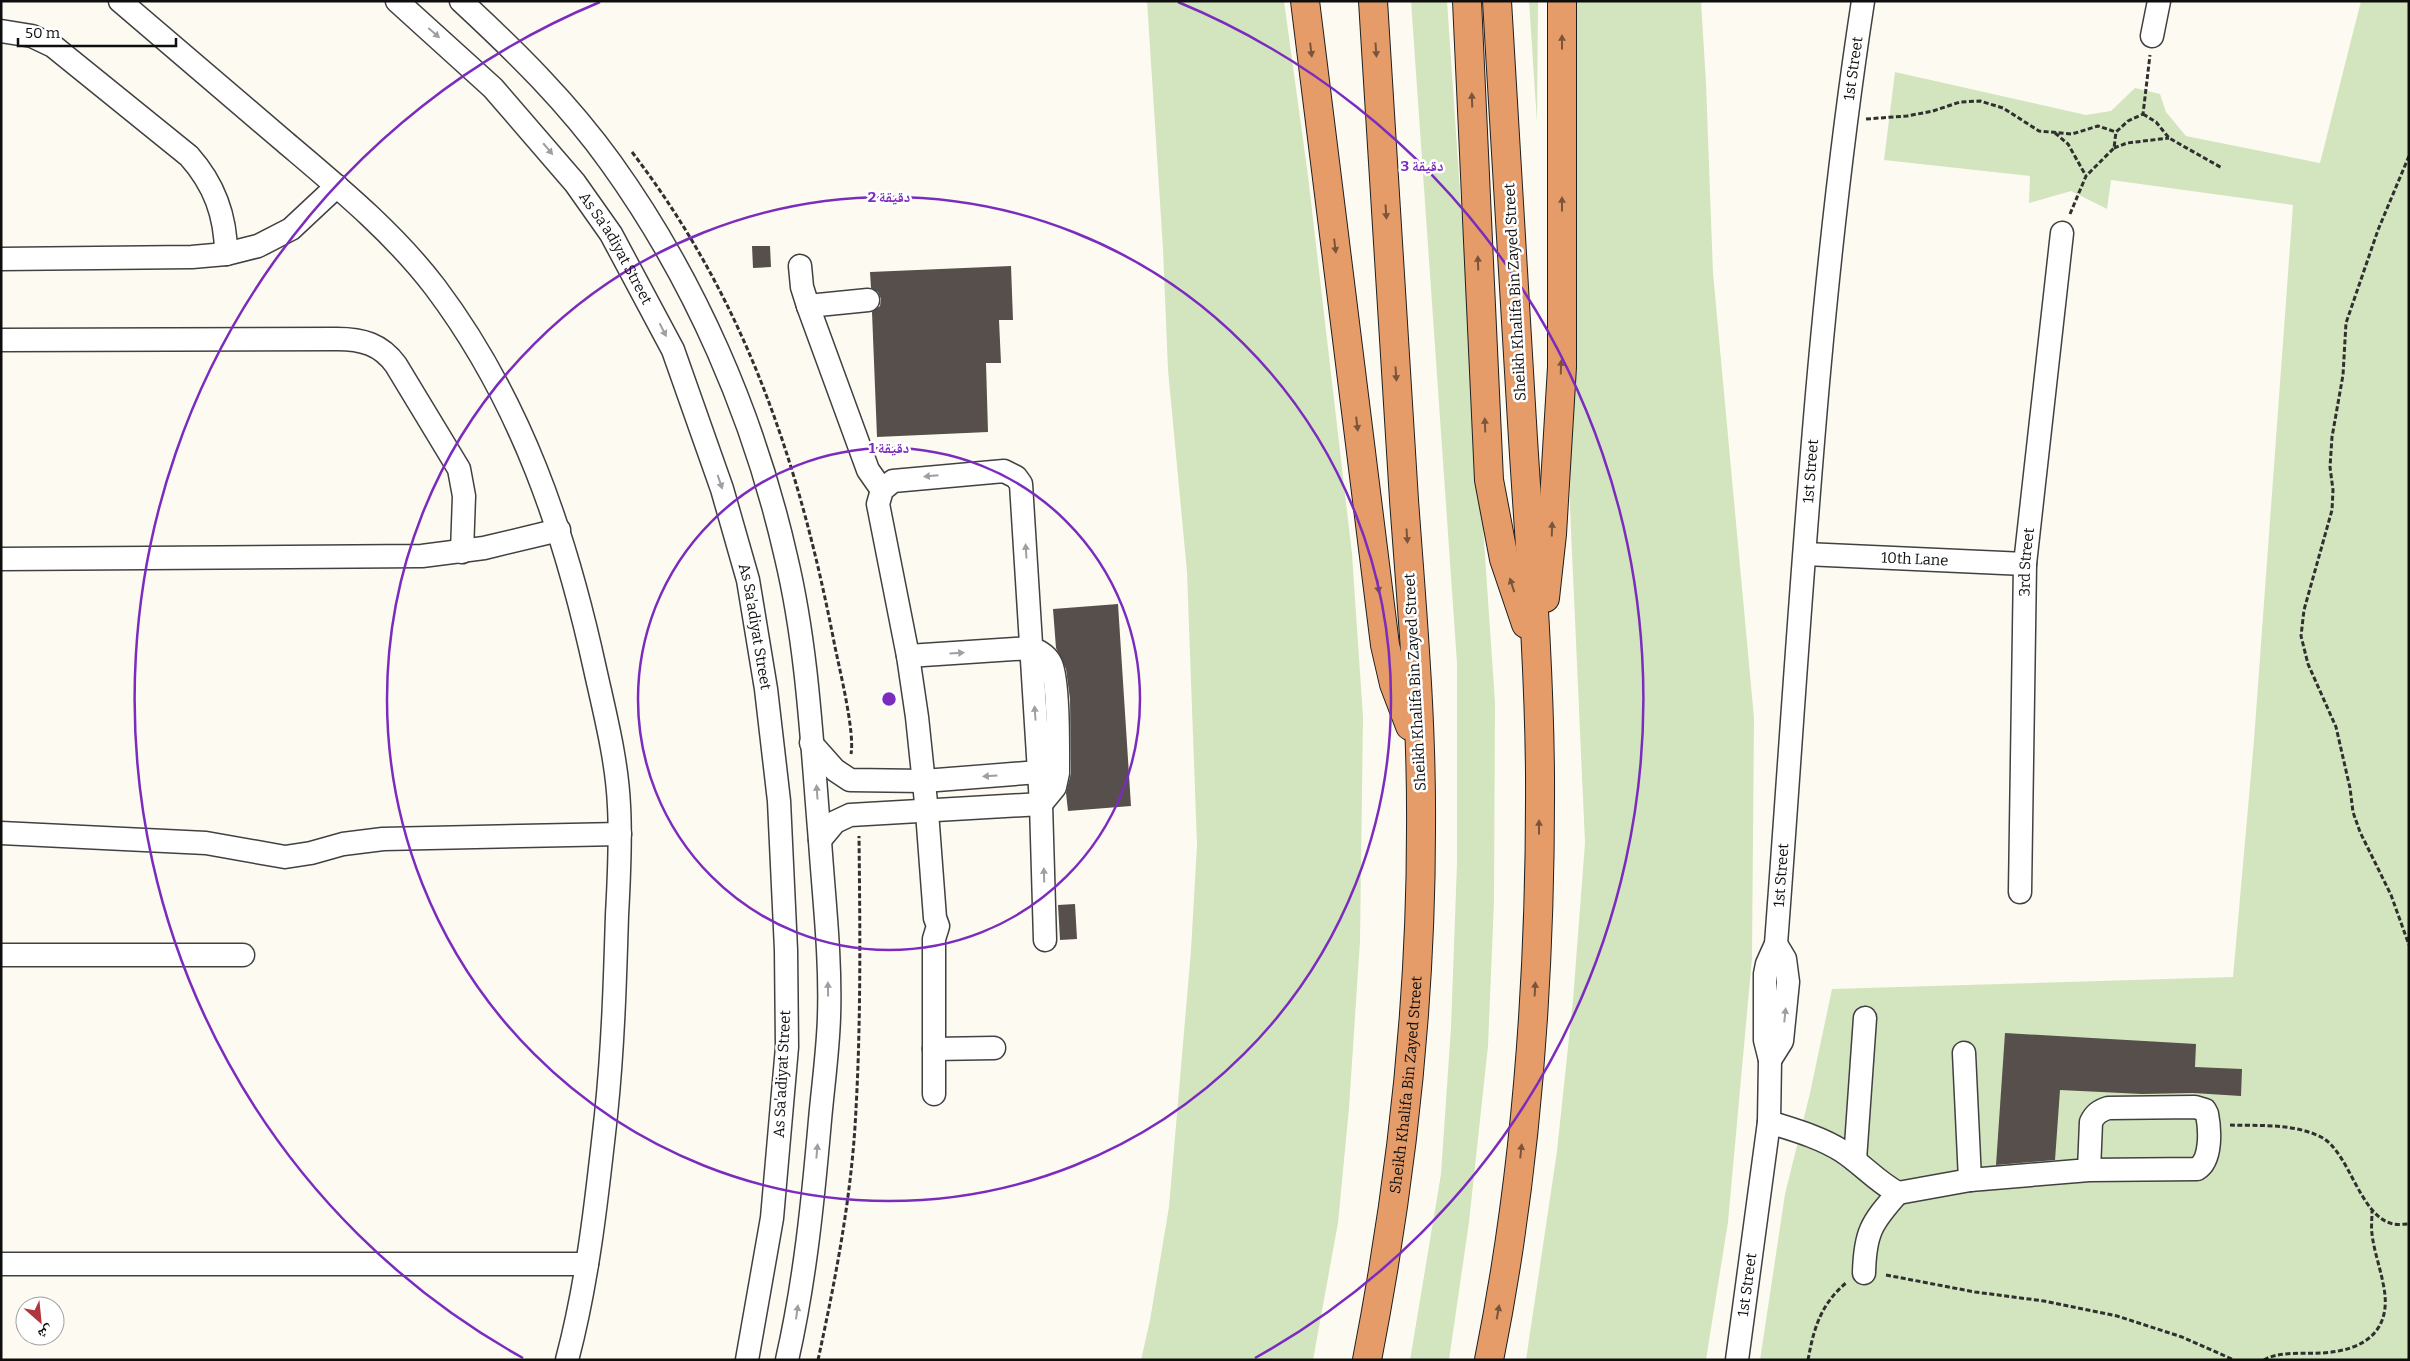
<svg xmlns="http://www.w3.org/2000/svg" width="2410" height="1361" font-family="Bitter,'Noto Naskh Arabic',serif">
<rect width="100%" height="100%" fill="#fdfbf1"/>
<!-- green -->
<path fill="#d3e5be" d="M1147,1H1284L1308,176L1352,554L1363,717L1360,941L1349,1108L1338,1223L1313,1360H1141L1150,1320L1169,1207L1191,950L1197,845L1187,572L1168,370L1163,249Z
M1411,1H1447L1495,702L1494,902L1488,1046L1469,1222L1449,1360H1410L1441,1174L1451,1027L1457,863V663Z
M1529,1H1538L1537,123Z
M1574,1H1701L1706,83L1713,273L1754,718L1752,958L1728,1222L1706,1360H1526L1557,1151L1573,1000L1585,843L1570,508Z
M2361,1H2409V1360H1760L1785,1194L1810,1093L1832,989L2233,977L2254,740L2293,205L2111,180L2107,209L2071,191L2029,203L2030,176L1884,160L1895,72L2086,115L2111,111L2135,88L2160,94L2166,112L2186,136L2320,163Z"/>
<!-- building -->
<path fill="#564f4c" d="M752,246H770L771,267L753,268Z
M1011,266L1013,320H999L1001,363H986L988,432L877,437L872,312L880,306L881,299L878,292L871,288L870,272Z
M1118,604L1131,806L1068,811L1066,793L1071,773L1070,699L1066,669L1056,648L1053,609Z
M1075,904L1077,939L1060,940L1058,905Z
M2005,1033L2196,1044L2195,1067L2242,1069L2241,1096L2193,1093L2142,1094L2060,1090L2055,1160L1996,1165Z"/>
<g fill="none" stroke-linecap="round" stroke-linejoin="round">
<defs>
<g id="minor">
<path d="M120,1C175,48 230,95 285,142C338,187 393,232 435,287C521,401 565,532 595,669C605,714 617,760 619,806C621,842 619,879 617,915C615,982 613,1048 606,1115C597,1197 588,1281 567,1360"/>
<path id="s1" d="M397,1L493,88L575,183L611,234L673,350L722,489L748,580L766,689L779,801L786,950L787,1047L772,1218L747,1360"/>
<path d="M461,1C515,51 568,103 611,163C695,280 754,416 786,557C808,649 812,747 820,841C824,900 831,958 829,1017C828,1051 823,1086 820,1120C813,1200 805,1281 787,1360"/>
<path d="M1,31L32,36L53,46L189,156C214,184 226,215 226,254"/>
<path d="M2152,36L2159,1"/>
<path d="M1,259L192,257L226,254L258,246L291,229L337,186"/>
<path d="M800,266L802,287L808,306L868,470L882,490"/>
<path d="M808,306L868,300"/>
<path d="M1,340L337,339C362,339 381,344 396,365L459,469L464,496L462,552"/>
<path id="s2" d="M1805,554L2025,564"/>
<path d="M1,559L422,556L484,548L559,530"/>
<path d="M811,743L835,770L850,780L924,781L1039,772"/>
<path d="M1,833L206,843L285,857L311,853L343,844L383,839L620,834"/>
<path d="M820,840L835,822L850,815L1041,804L1055,787L1058,773C1058,751 1059,681 1051,664C1047,655 1039,651 1031,648L908,656"/>
<path id="s3" d="M2020,892L2025,564L2062,233"/>
<path d="M1,955H243"/>
<path d="M934,1049L994,1048"/>
<path d="M1964,1053L1970,1180"/>
<path d="M1770,1060L1782,1041L1788,982L1785,959L1776,944"/>
<path d="M934,1094V939L938,926L935,918L927,812L917,717L908,656L878,504L882,490L893,481L1004,471L1016,477L1021,484L1041,804L1045,940"/>
<path d="M1769,1122C1794,1130 1820,1137 1842,1151C1862,1164 1877,1182 1898,1193L1970,1180L2089,1170L2197,1169C2212,1160 2210,1129 2207,1114L2205,1110L2195,1107L2108,1108C2099,1111 2095,1114 2091,1122L2089,1170"/>
<path d="M1855,1160L1865,1018"/>
<path d="M1,1264H587"/>
<path d="M1864,1273C1865,1233 1871,1223 1898,1193"/>
<path id="s4" d="M1737,1360L1769,1122L1770,1060L1765,1040V974L1767,964L1776,944C1800,629 1815,313 1863,1"/>
</g>
<g id="highway">
<path d="M1305,1L1385,645L1394,684L1410,726"/>
<path d="M1467,1L1489,480L1504,559L1526,624"/>
<path d="M1545,598L1552,534L1562,367V1"/>
<path id="s5" d="M1367,1360C1401,1185 1421,1007 1421,829C1422,719 1412,610 1404,500C1394,334 1383,168 1373,1"/>
<path d="M1489,1360C1528,1167 1541,970 1540,774C1539,662 1530,550 1523,439C1515,293 1506,147 1497,1"/>
</g>
</defs>
<!-- minor casing -->
<use href="#minor" stroke="#414141" stroke-width="25"/>
<!-- highway casing -->
<use href="#highway" stroke="#1f1f1f" stroke-width="30"/>
<!-- path -->
<path stroke="#303030" stroke-width="3" stroke-dasharray="5 2.5" stroke-linecap="butt" d="M2143,114L2156,122L2169,138L2222,168
M1866,119L1907,116L1933,111L1960,102L1980,101L2003,108L2039,131L2072,134L2098,126L2116,132
M2055,133L2068,144L2086,176
M2114,148L2127,143L2169,138
M632,152C746,301 800,465 835,647C840,671 855,733 851,754
M2409,156L2378,230L2346,323L2343,375L2332,437L2330,467L2333,490L2332,510L2304,610L2301,636L2308,664L2336,727L2350,788L2353,812L2360,832L2391,895L2409,945
M2070,214L2086,176L2114,148L2116,132L2128,121L2143,114L2150,55
M2230,1125C2259,1126 2293,1123 2321,1137C2350,1152 2359,1216 2393,1224C2398,1225 2404,1224 2409,1224
M1886,1275L1975,1292L2044,1301L2117,1316L2182,1337L2234,1360
M818,1360C836,1277 852,1194 856,1109C861,1018 860,927 859,836
M1808,1360C1814,1327 1821,1304 1847,1282
M2264,1360C2278,1351 2305,1354 2321,1353C2364,1351 2394,1331 2383,1283C2380,1267 2374,1251 2372,1234C2371,1227 2372,1219 2372,1211"/>
<!-- minor -->
<use href="#minor" stroke="#fff" stroke-width="22"/>
<!-- highway -->
<use href="#highway" stroke="#e59c68" stroke-width="28"/>
</g>
<!-- one-way arrows -->
<defs><path id="oneway-solid" d="M-6-.8H1V-3.2L6.5 0L1 3.2V.8H-6Z" transform="scale(1.25)"/></defs>
<g fill="#9f9f9f">
<use href="#oneway-solid" transform="translate(434 33) rotate(41)"/>
<use href="#oneway-solid" transform="translate(548 149) rotate(50)"/>
<use href="#oneway-solid" transform="translate(663 330) rotate(63)"/>
<use href="#oneway-solid" transform="translate(931 476) rotate(175)"/>
<use href="#oneway-solid" transform="translate(720 482) rotate(71)"/>
<use href="#oneway-solid" transform="translate(1026 551) rotate(-94)"/>
<use href="#oneway-solid" transform="translate(957 653) rotate(-4)"/>
<use href="#oneway-solid" transform="translate(1035 713) rotate(-94)"/>
<use href="#oneway-solid" transform="translate(990 776) rotate(176)"/>
<use href="#oneway-solid" transform="translate(817 792) rotate(-94)"/>
<use href="#oneway-solid" transform="translate(1044 875) rotate(-92)"/>
<use href="#oneway-solid" transform="translate(828 989) rotate(-91)"/>
<use href="#oneway-solid" transform="translate(1785 1015) rotate(-84)"/>
<use href="#oneway-solid" transform="translate(817 1151) rotate(-85)"/>
<use href="#oneway-solid" transform="translate(797 1312) rotate(-82)"/>
</g>
<g fill="#7a553b">
<use href="#oneway-solid" transform="translate(1562 42) rotate(-90)"/>
<use href="#oneway-solid" transform="translate(1311 50) rotate(83)"/>
<use href="#oneway-solid" transform="translate(1376 50) rotate(86)"/>
<use href="#oneway-solid" transform="translate(1472 100) rotate(-92)"/>
<use href="#oneway-solid" transform="translate(1562 204) rotate(-90)"/>
<use href="#oneway-solid" transform="translate(1386 212) rotate(86)"/>
<use href="#oneway-solid" transform="translate(1335 246) rotate(83)"/>
<use href="#oneway-solid" transform="translate(1478 263) rotate(-92)"/>
<use href="#oneway-solid" transform="translate(1561 367) rotate(-88)"/>
<use href="#oneway-solid" transform="translate(1396 374) rotate(86)"/>
<use href="#oneway-solid" transform="translate(1357 424) rotate(83)"/>
<use href="#oneway-solid" transform="translate(1485 425) rotate(-92)"/>
<use href="#oneway-solid" transform="translate(1552 529) rotate(-88)"/>
<use href="#oneway-solid" transform="translate(1407 536) rotate(86)"/>
<use href="#oneway-solid" transform="translate(1512 585) rotate(-108)"/>
<use href="#oneway-solid" transform="translate(1378 586) rotate(83)"/>
<use href="#oneway-solid" transform="translate(1539 827) rotate(-90)"/>
<use href="#oneway-solid" transform="translate(1535 989) rotate(-87)"/>
<use href="#oneway-solid" transform="translate(1521 1151) rotate(-84)"/>
<use href="#oneway-solid" transform="translate(1498 1312) rotate(-80)"/>
</g>
<!-- distance rings -->
<g fill="none" stroke="#7b2cbf" stroke-width="2.5">
<circle cx="889" cy="699" r="251"/>
<circle cx="889" cy="699" r="502"/>
<path d="M523 1358A754 754 0 0 1 600 2M1178 2A754 754 0 0 1 1255 1358"/>
</g>
<g text-anchor="middle" stroke-width="5" stroke-linejoin="round" paint-order="stroke">
<!-- street labels -->
<g font-size="15" fill="#0e0e0e" stroke="#fff">
<text dy="5" stroke="none"><textPath href="#s4" startOffset="1300">1st Street</textPath></text>
<text dy="5" stroke="none"><textPath href="#s1" startOffset="332">As Sa'adiyat Street</textPath></text>
<text transform="translate(1515 292) rotate(-93)" y="5">Sheikh Khalifa Bin Zayed Street</text>
<text dy="5" stroke="none"><textPath href="#s4" startOffset="895">1st Street</textPath></text>
<text dy="5" stroke="none"><textPath href="#s2" startOffset="110">10th Lane</textPath></text>
<text dy="5" stroke="none"><textPath href="#s3" startOffset="330">3rd Street</textPath></text>
<text dy="5" stroke="none"><textPath href="#s1" startOffset="738">As Sa'adiyat Street</textPath></text>
<text transform="translate(1415 682) rotate(-93)" y="5">Sheikh Khalifa Bin Zayed Street</text>
<text dy="5" stroke="none"><textPath href="#s4" startOffset="490">1st Street</textPath></text>
<text transform="translate(782 1074) rotate(-87)" y="5">As Sa'adiyat Street</text>
<text dy="5" stroke="none"><textPath href="#s5" startOffset="278">Sheikh Khalifa Bin Zayed Street</textPath></text>
<text dy="5" stroke="none"><textPath href="#s4" startOffset="76">1st Street</textPath></text>
</g>
</g>
<circle cx="889" cy="699" r="8" fill="#7b2cbf" stroke="#fff" stroke-width="2.5"/>
<g font-size="15" text-anchor="middle" font-weight="bold" fill="#7b2cbf" stroke="#fff" stroke-width="5" stroke-linejoin="round" paint-order="stroke">
<text x="1422" y="171">3 دقيقة</text>
<text x="889" y="202">2 دقيقة</text>
<text x="889" y="453">1 دقيقة</text>
</g>
<!-- border -->
<rect width="2410" height="1361" fill="none" stroke="#0e0e0e" stroke-width="5"/>
<!-- north arrow -->
<g transform="translate(40 1321) rotate(153)"><circle r="24" fill="#ffffff" stroke="#9f9f9f"/>
<path d="M0-4L9 19L0 12L-9 19Z" fill="#b0353f"/>
<text y="-8" font-size="14" font-weight="bold" text-anchor="middle" fill="#0e0e0e">ش</text>
</g>
<!-- scale -->
<path d="M18 38v8h158v-8" fill="none" stroke="#0e0e0e" stroke-width="2.5"/>
<text x="25" y="38" font-size="15" fill="#0e0e0e" stroke="#ffffff" stroke-width="4" paint-order="stroke">50 m</text>
</svg>
